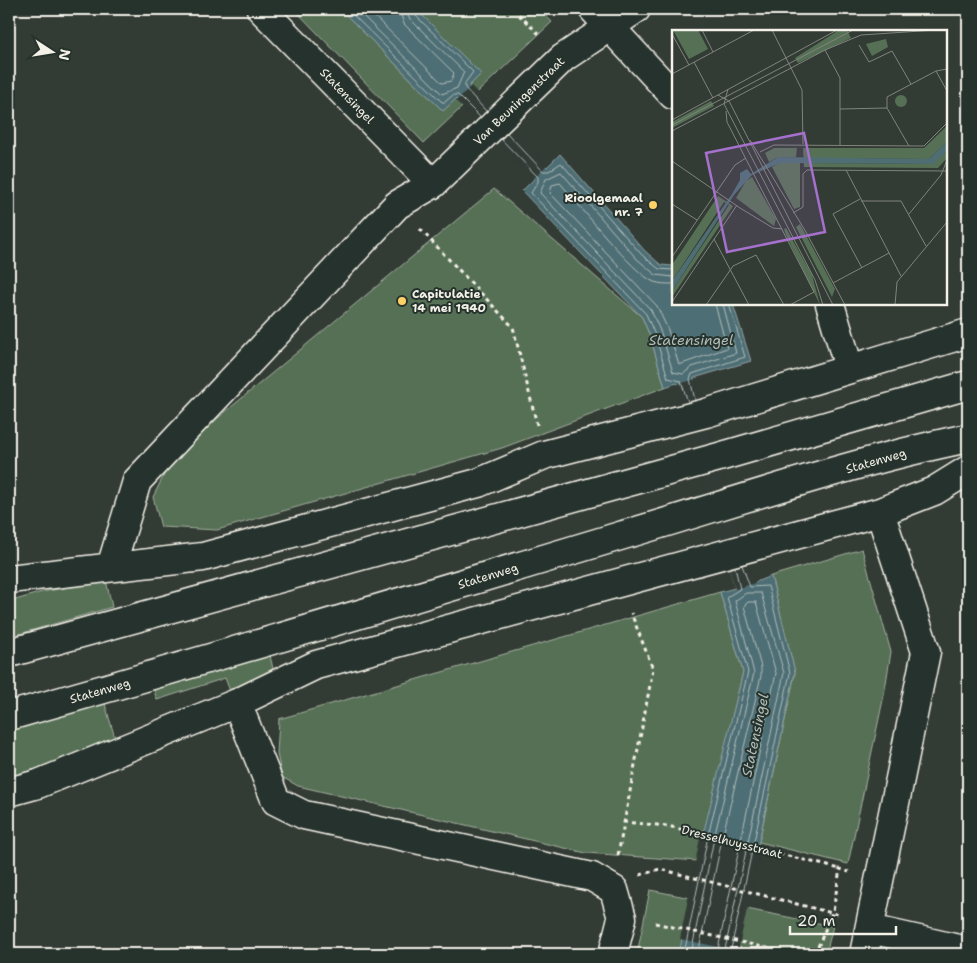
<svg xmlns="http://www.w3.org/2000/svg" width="977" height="963" font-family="'Shantell Sans',sans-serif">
<rect width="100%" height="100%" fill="#333b35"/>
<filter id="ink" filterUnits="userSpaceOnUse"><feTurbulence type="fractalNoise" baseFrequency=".02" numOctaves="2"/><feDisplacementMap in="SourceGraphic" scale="10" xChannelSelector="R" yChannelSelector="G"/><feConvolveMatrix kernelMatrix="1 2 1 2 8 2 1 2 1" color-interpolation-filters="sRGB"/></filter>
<g filter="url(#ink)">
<!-- green -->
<path fill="#567056" stroke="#a5b09f" d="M294,9H340L443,111L481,74L416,9H539L552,22L424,143Z
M494,189L642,317L650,336L665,387L502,448L217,530L161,527L153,497L167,469L189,442Z
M862,549L891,652L884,695L848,864L759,842L795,673L771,576Z
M106,580L112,607L9,637V602L42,592Z
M720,592L743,672L698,861L586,853L298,786L282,777L277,754L279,719Z
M269,651L273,669L230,691L225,678L157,700L152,684Z
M103,697L117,745L9,780V724Z
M650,890L833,926L826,954H727L682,943L679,954H637Z"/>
<!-- water -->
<path fill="#4e6e74" stroke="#90a2a2" d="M340,9H416L481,74L469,86L547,167L560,154L645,251L661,265L673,266V304H733L751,361L694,378L753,583L771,576L795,672L735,954H679L703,835L743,672L720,592L735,588L677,383L665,387L650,336L642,317L522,191L534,179L456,99L443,111Z"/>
<!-- pier -->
<path fill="#333b35" d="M471,86L547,165L532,180L456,101Z
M696,379L755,583L735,589L675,385Z
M701,833L761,845L738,951L680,939Z"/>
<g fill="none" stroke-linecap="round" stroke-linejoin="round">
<!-- shore -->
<path stroke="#b2bdba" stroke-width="1" d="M347,9L442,102H445L453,95H458L480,117
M356,9L442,94L457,88L464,72L409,18L406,9
M367,9L442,83L451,81L454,73L404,24L399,9
M412,9L414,14L473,72L465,83V88L486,111
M507,133L543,171H549L561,163L642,255L659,269L673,270
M501,139L538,177V182L531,193L646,314L655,335L668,378L681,381L688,402
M673,277L656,275L637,259L561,172L546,179L540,193L651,310L661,333L673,372L683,374L692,367L736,353L723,304
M673,284C667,284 660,284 654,282C632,273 579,204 560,183L552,185L550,193L657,306L668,330L679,365L727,348L715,304
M695,400L690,379L692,374L745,357L729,304
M684,954L708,836L748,672L727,597L740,589L735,567
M691,954L714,838L754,673L735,601L746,593H761L784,673L724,954
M698,954L722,839L761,676V667L744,606L748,602H756L776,673L717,954
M730,954L790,673L768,586L750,587L742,565"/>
<defs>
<path id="minor" d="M261,9L433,184
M593,9L673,95
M830,304L849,368
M111,567L137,481L397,205L433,184L563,58L636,9
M9,579L203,557L478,483L544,455L706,413L968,333
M237,703L276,801L304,815L592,877L614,890L622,918L613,954
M9,792L38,784L237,703L316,665L880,512L934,491L968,470
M870,929L968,951
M864,954L926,652L880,512"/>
<path id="major" d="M9,653L719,457L968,385
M9,716C213,659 417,597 620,536C736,502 850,462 968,438"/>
</defs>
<!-- minor casing -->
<use href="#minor" stroke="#f4f1e8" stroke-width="31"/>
<!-- major casing -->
<use href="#major" stroke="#f4f1e8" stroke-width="31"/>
<!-- path -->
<path stroke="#f4f1e8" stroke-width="3" stroke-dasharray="4 4" stroke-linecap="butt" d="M513,9L541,36
M420,229L513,327L537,425
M623,822L668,826L840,869
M618,855L653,669L631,613
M640,875L660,869L840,915
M655,923L794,954
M815,954L833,911L840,869L849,872"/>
<!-- minor -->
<use href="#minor" stroke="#26332d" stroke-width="28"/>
<!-- major -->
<use href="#major" stroke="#26332d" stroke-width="28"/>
</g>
</g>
<!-- markers -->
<g fill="#ffd166" stroke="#26332d" stroke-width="2">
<circle cx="653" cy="205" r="5"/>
<circle cx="402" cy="301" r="5"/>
</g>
<g text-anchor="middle" stroke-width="4" stroke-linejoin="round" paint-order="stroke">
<!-- street labels -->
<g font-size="12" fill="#f4f1e8" stroke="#26332d">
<text transform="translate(347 96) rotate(46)" y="4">Statensingel</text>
<text transform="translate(519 101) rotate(-44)" y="4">Van Beuningenstraat</text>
<text transform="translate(876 461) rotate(-16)" y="4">Statenweg</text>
<text transform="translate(488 576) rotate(-17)" y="4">Statenweg</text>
<text transform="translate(100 691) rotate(-16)" y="4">Statenweg</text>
<text transform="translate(732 842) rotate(14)" y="4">Dresselhuysstraat</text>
</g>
<!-- poi labels -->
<g font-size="12" font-weight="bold" fill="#f4f1e8" stroke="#26332d" text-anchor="end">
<text x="643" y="202">Rioolgemaal<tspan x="643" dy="14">nr. 7</tspan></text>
<text x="412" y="298" text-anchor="start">Capitulatie<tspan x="412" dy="14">14 mei 1940</tspan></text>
</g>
<!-- water labels -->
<g font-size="14" font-style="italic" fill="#b2bdba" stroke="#26332d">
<text x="691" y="345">Statensingel</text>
<text transform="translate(755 735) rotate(-78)" y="5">Statensingel</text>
</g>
</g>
<!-- overview -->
<g transform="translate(672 30)">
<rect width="275" height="275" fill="#333b35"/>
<path d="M1,0H26L36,19L17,29ZM167,0H175L179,8L126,33L123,28ZM214,9L216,17L200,26L194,14ZM223 71a6 6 0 1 1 12 0a6 6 0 1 1-12 0ZM39,71L42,76L0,98V92ZM275,96V112L257,129L136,128L137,133L259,134L275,121V128L266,138L132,137L131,118H252ZM102,118H125L124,127H106L97,132L93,123ZM107,133H128V177L122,179L100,137ZM80,147L104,189L102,196L64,168L74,151ZM46,166L61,176L0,267V261L57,175L52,172L0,251V235ZM128,194L163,259L160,267L124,197ZM114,198L140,245L148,275L114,205L112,199Z" fill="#567056"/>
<path d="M275,112V121L261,134L108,133L80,145L62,165L0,261V251L60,164L68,150V143L75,139L79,144L106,127L257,129Z" fill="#4e6e74"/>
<path fill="none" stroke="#80847d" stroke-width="1" d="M30,0L41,22M100,0L130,60L131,114M0,4L17,35M187,15L197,32L220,21L239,54M153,20L168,48V115M22,32L41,68M264,41L275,61M0,44L82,0M56,59L52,74L143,250L151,275M46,65L57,71L161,275M215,78V67L264,41L275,39M215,78L237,116M168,79L215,78M54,81L55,92L142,262L118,275M0,90L165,0M0,95L181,0M0,101L153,20L189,5L264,0M78,110L134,202L173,275M88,122L102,115L252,116L275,93M0,131L68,178L101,198L110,199M174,140L229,246M188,169L161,184L190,238M189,171H229L254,216M0,174L25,190M121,183L131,177V144L135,140L275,141M237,184L269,145L275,130M42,209L77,275M0,227L63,135L74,128M161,253L217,223M0,272L65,175M34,275L61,236L84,225L112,275M223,275L225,252L275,192"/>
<path fill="#a571cd" fill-opacity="0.15" stroke="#a571cd" stroke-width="2.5" d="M132,103L153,202L55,222L34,123Z"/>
<rect width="275" height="275" fill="none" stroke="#f4f1e8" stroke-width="2.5"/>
</g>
<!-- margin -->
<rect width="977" height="963" fill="none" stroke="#26332d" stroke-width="30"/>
<rect x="15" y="15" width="947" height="933" fill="none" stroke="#f4f1e8" stroke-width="2" filter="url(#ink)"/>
<!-- north arrow -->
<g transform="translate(52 52) rotate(102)" stroke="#26332d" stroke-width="4" paint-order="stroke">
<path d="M0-4L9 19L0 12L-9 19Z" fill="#f4f1e8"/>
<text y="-8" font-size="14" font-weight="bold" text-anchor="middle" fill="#f4f1e8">N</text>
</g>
<!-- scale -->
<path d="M790 926v8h106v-8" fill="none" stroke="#f4f1e8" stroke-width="2.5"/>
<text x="797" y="926" font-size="15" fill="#f4f1e8" stroke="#26332d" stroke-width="4" paint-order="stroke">20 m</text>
</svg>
